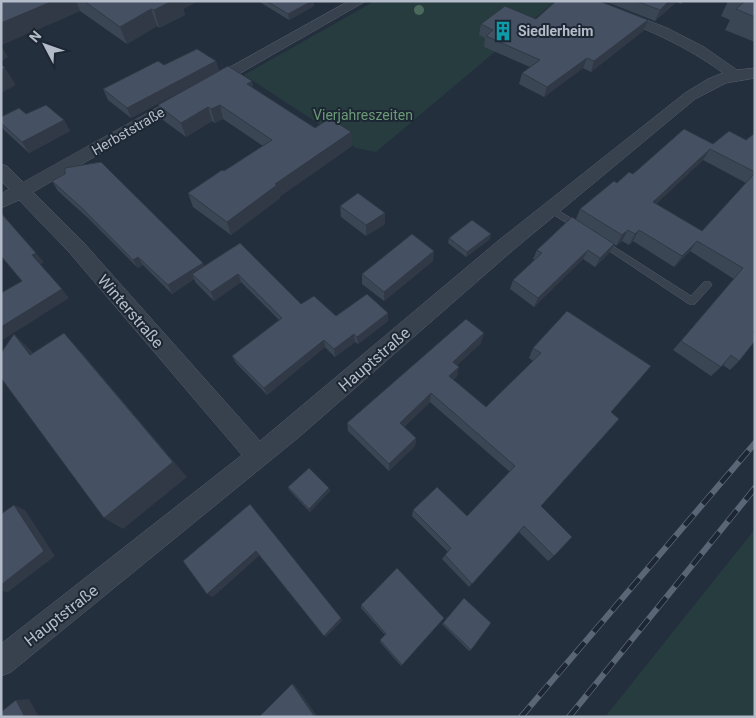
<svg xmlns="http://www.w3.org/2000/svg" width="756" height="718" font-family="Roboto,sans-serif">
<rect width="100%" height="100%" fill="#242f3e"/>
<!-- green -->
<path fill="#263c3f" d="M375,1H555L376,152L356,148L244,75Z
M755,529V717H605Z"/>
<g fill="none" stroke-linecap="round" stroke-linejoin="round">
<defs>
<path id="lane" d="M551,206L582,225L583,227L582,229H576L548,211L547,209Z
M602,239L691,296L704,282H710L712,285L695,304H689L599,244L598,242L599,240Z"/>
<path id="street" d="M349,1H366L33,192L83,242L260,441L498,241L685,93L708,79L723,73C680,41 630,22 580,4L578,1H598L667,28L704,47L737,70L755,68V78L726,83L695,99L512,251L299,437L11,672L1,676V644L242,455L69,252L19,200L1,208V194L9,189L1,181V164L7,166L23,182Z"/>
</defs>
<!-- lane casing -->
<use href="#lane" stroke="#565f6c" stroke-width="1"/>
<!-- street casing -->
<use href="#street" stroke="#565f6c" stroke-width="1"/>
<!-- lane -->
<use href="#lane" fill="#38414e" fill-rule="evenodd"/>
<!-- street -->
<use href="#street" fill="#38414e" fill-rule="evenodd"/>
<defs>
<path id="rail" d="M521,717L755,443
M569,717L755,488"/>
</defs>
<!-- rail casing -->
<use href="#rail" stroke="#5a6575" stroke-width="6"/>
<!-- rail -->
<use href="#rail" stroke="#1d2633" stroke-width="4.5" stroke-dasharray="14" stroke-linecap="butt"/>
</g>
<!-- trees -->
<circle fill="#4b6a5d" cx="419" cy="10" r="5"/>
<!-- wall -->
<path fill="#3b4654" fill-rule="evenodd" d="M1,1H198L183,9L185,15L159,28L157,26L127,44L80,11L1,45Z
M258,1H313L314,6L289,20Z
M604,1H684L681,4L676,2L655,21Z
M728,1H755V42L725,30L730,20L721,16Z
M536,19L648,20L643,31L591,72L583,68L544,97L519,84L522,73L530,67L484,47L485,38L479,35L481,24Z
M216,61L219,71L131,118L108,100L103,89L164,65Z
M254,89L315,128L351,132L352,146L279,197L280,198L231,235L193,207L188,193L224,171L263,146L223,119L215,123L212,121L186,137L163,120L158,105Z
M1,117L64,120L70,131L29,153L4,130L1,125Z
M755,133V330L753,332L739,361L730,370L723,365L711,376L673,350L734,279L690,251L674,267L633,241L629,245L622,241L616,246L614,244L609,253L595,267L583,259L534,307L510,289L513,280L535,260L533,259L537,250L576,219L580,209L617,183L633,174L713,144L746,140ZM703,160L746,183L702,231L656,204Z
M52,181L203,263L204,266L240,243L301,304L336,316L388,313V321L358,344L355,342L335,357L325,347L267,395L236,363L232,356L279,320L241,282L214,301L196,283L194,279L172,294L143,265L138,268L89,219L58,191Z
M340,206L385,213V224L366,236L341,217Z
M449,238L490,239L466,257L448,243Z
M434,251L433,261L384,301L362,284V274Z
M567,311L611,412L541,506L554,556L548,561L519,532L469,587L442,559L445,555L448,552L412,516L413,510L467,516L510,472L430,402L404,427L416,438L415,446L389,471L348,431L347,423L481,343L457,365V376L453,380L486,407L533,361L529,358L533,348Z
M288,487L329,488L330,491L310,512L289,490Z
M464,598L471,650L469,651L442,624Z
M361,605L444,618L401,666L380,642V640L385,635L361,608Z"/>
<!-- shaded-wall -->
<path fill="#303945" d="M53,1H76L80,11L1,45V23Z
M172,1H198L183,9L185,15L159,28L154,10Z
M312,1H313L314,6L289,20L288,14Z
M669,1H676L655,21L660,10Z
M151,9L157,26L127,44L120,27Z
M648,20L643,31L591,72L594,61Z
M1,46L8,57L1,61Z
M587,58L583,68L544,97L547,87Z
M216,61L219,71L131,118L127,108Z
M5,68L16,85L1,93V70Z
M252,81L255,96L247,84Z
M220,105L223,119L215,123L211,109Z
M208,107L212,121L186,137L181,123Z
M64,120L70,131L29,153L22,142Z
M351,132L352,146L279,197L280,198L231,235L227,222L275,184Z
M710,149L703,160L646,213L653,202Z
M385,213V224L366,236V225Z
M628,230L622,241L616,246L622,235Z
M639,230L633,241L629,245L635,234Z
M491,234L490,239L466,257L467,252Z
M697,241L690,251L674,267L682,256Z
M614,244L609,253L595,267L600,258Z
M588,250L583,259L534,307L538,298Z
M434,251L433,261L384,301V292Z
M36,253L44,262L40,265L32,255Z
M138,257L143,265L138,268L133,260Z
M203,263L207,271L192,274L194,279L172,294L168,285Z
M238,274L241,282L214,301L211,292Z
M62,289L69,298L1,341V327Z
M388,313V321L358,344L357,337Z
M64,333L83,354L187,477L123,529L104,518Z
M484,333L481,343L451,371L453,362Z
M14,334L35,355H30Z
M354,334L355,342L335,357L334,349Z
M324,340L325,347L267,395L264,388Z
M459,367L457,376L447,386L449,376Z
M431,393L430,402L399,431L400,423Z
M416,438L415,446L389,471V464Z
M329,488L330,491L310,512L309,509Z
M14,505L25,510L55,556L8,592L1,591V585Z
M256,551L260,555L213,597L207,594Z
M341,618L342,621L326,637L324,636Z
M292,684H294L318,717H315Z
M29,699L39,717H25L16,700Z"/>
<!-- building -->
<path fill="#455162" stroke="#303945" d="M1,1H53L1,23Z
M84,1H172L154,10L151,9L120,27Z
M267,1H312L288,14Z
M556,1H599L648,20L594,61L587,58L547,87L522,73L540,60L486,36L493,30L481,24L505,6L536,19Z
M636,1H669L660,10Z
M745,1H755V17L736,9Z
M197,49L216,61L127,108L103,89L158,61L164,65Z
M1,64L5,68L1,70Z
M228,66L252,81L247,84L315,128L330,118L351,132L275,184L277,185L227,222L188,193L222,170L224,171L272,140L220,105L211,109L208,107L181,123L158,105Z
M46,105L64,120L22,142L1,123V117L19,108L26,114Z
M684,129L713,144L729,131L746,140L755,133V172L710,149L653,202L702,231L755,173V330L753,332L755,333V341L739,361L731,355L721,367L681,341L743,268L697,241L682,256L639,230L635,234L628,230L622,235L580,209L614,181L617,183L629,172L633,174Z
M101,162L203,263L168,285L138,257L133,260L83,209L52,181L65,174V168Z
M358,193L385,213L366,225L340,206Z
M1,213L36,253L32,255L62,289L1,327V293L22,281L1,256Z
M572,217L614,244L600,258L588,250L538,298L513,280L542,253L537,250Z
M472,220L491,234L467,252L449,238Z
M412,234L434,251L384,292L362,274Z
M240,243L301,304L314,296L336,316L367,294L388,313L357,337L354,334L334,349L324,340L264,388L232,356L282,318L238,274L211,292L192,274Z
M567,311L651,366L611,412L619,419L541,506L572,537L554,556L524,526L472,584L445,555L451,548L413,510L437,487L467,516L515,466L431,393L400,423L416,438L389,464L347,423L466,319L484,333L453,362L459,367L449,376L486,407L541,353L533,348Z
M64,333L173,462L104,518L1,378V353L14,334L30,355Z
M309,468L329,488L309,509L288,487Z
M250,504L341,618L324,636L256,551L207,594L183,561Z
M14,505L44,551L1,585V514Z
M397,568L444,618L402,665L380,640L386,634L361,605Z
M464,598L491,623L471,650L443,623Z
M292,684L315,717H259Z
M16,700L25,717H1V712Z"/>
<!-- icons -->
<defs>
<symbol id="building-bare" viewBox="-9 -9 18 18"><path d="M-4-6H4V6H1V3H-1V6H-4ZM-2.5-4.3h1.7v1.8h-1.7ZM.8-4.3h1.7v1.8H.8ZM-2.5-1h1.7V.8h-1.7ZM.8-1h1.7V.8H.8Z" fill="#0f9aa8" stroke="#1d2633" stroke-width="2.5" paint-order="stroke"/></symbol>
</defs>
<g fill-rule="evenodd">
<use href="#building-bare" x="489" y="17" width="28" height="28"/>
</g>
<g text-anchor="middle" stroke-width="4" stroke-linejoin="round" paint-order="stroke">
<!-- far-poi labels -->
<g font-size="14" font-weight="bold" fill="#b4bcc9" stroke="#1d2633" text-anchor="start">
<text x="518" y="36">Siedlerheim</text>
</g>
<!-- far-park labels -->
<g font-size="14" fill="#6b9a76" stroke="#1d2633">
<text x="363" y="120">Vierjahreszeiten</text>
</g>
<!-- far-street labels -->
<g font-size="14" fill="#b4bcc9" stroke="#1d2633">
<text transform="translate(128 131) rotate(-30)" y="5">Herbststraße</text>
</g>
<!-- street labels -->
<g font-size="16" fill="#b4bcc9" stroke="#1d2633">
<text transform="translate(131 311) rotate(49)" y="6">Winterstraße</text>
<text transform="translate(374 359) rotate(-41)" y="6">Hauptstraße</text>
<text transform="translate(61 615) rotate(-38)" y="6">Hauptstraße</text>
</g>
</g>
<!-- border -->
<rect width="756" height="718" fill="none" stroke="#b4bcc9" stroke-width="5"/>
<!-- north arrow -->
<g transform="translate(45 45) rotate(311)" stroke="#1d2633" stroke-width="4" paint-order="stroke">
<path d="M0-4L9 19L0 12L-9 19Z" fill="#b4bcc9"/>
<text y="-8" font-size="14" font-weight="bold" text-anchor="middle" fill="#b4bcc9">N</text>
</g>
</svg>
